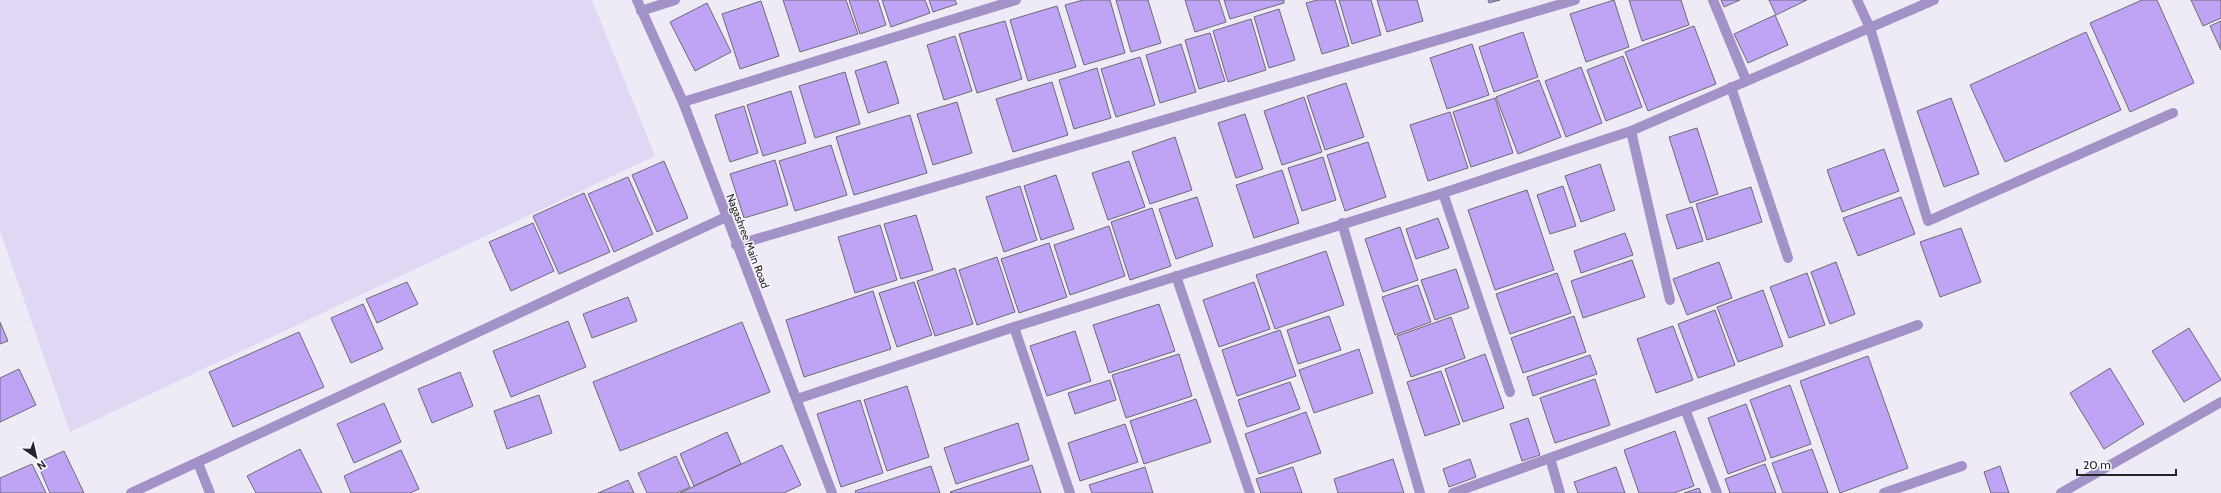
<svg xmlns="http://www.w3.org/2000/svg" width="2221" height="493" font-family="Cabin,sans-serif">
<rect width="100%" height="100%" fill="#eeeaf6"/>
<!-- green -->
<path fill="#e0d7f5" d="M0,0H592L655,156L70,432L0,231Z"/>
<!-- building -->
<path fill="#bfa4f6" stroke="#6d6b75" d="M783,0H846L858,34L800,52Z
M849,0H878L886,25L860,34Z
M882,0H925L930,13L891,27Z
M929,0H955L957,4L933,12Z
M1083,0H1110L1125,53L1084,65L1065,5Z
M1116,0H1148L1161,43L1131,52Z
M1185,0H1219L1226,22L1195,32Z
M1224,0H1284V3L1230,19Z
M1317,0H1335L1349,46L1322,54L1306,3Z
M1339,0H1371L1381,35L1352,44Z
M1377,0H1417L1423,21L1387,32Z
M1488,0H1500L1489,3Z
M1614,0L1629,47L1586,62L1570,14Z
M1629,0H1681L1689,25L1642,41Z
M1721,0H1740L1724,7Z
M1769,0H1807L1776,15Z
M2142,0H2157L2194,83L2130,112L2090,23Z
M2191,0H2221V18L2203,26Z
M761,1L779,56L740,69L722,14Z
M707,3L731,52L695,71L670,22Z
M1057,6L1076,67L1028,81L1010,20Z
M1279,9L1295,60L1269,68L1254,17Z
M1775,15L1788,45L1748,63L1734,34Z
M1251,19L1266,70L1228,82L1213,31Z
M1005,21L1022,79L977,93L959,34Z
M2221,21V50L2210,26Z
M1694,26L1716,84L1648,111L1625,52Z
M1523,32L1538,77L1494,92L1479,47Z
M2086,32L2121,110L2005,162L1970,85Z
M1210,33L1225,81L1199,89L1185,40Z
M955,36L972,91L944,100L927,45Z
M1181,44L1196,92L1160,103L1146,55Z
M1472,44L1489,95L1447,109L1430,58Z
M1623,56L1642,107L1606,121L1587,70Z
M1140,57L1155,105L1116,117L1101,69Z
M886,61L899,103L868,113L855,71Z
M1581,67L1602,123L1566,137L1545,81Z
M1097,68L1111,118L1074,129L1059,80Z
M845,72L860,124L815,138L799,86Z
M1539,80L1561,137L1518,154L1496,97Z
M1052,82L1068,135L1013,152L996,99Z
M1346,83L1364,137L1325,150L1307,96Z
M791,91L806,143L763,156L747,105Z
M1304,97L1322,152L1282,165L1264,111Z
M1495,98L1513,153L1471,167L1453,112Z
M1951,98L1979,174L1944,187L1917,111Z
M957,102L972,153L933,165L917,114Z
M744,106L758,153L730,162L715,115Z
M1450,112L1468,168L1428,181L1410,125Z
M1245,114L1263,169L1236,178L1218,123Z
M910,115L927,173L854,195L836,137Z
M1697,128L1718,194L1690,203L1669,137Z
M1175,137L1192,190L1150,204L1132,152Z
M1368,142L1386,197L1345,211L1327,155Z
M831,145L847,195L795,211L779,161Z
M1884,149L1899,191L1842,212L1827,170Z
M1323,157L1336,200L1302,211L1288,168Z
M775,160L788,205L744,218L730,174Z
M664,161L688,218L657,232L632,175Z
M1129,161L1145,207L1108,220L1092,173Z
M1600,164L1615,210L1581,222L1565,176Z
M1282,170L1299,223L1254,238L1236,185Z
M1056,175L1074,229L1041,240L1024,186Z
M628,177L653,234L614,252L588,194Z
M1020,186L1037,240L1004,252L986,197Z
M1563,186L1576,226L1550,234L1537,195Z
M1751,187L1762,222L1707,240L1696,204Z
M1527,190L1554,270L1495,290L1468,210Z
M584,193L610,252L559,274L533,216Z
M1197,197L1213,246L1176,259L1159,209Z
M1901,197L1915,234L1858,256L1843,218Z
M1692,207L1703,241L1677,249L1666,215Z
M1152,208L1171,266L1130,280L1111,222Z
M916,215L933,270L901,279L884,224Z
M1438,218L1449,248L1416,259L1406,229Z
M533,223L554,271L511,291L489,242Z
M880,225L897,280L855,293L838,237Z
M1109,226L1125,276L1070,295L1054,245Z
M1400,227L1418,280L1383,292L1365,239Z
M1961,228L1981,282L1940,297L1920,242Z
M1625,233L1633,255L1581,273L1574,251Z
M1049,243L1067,297L1019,313L1001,259Z
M1326,251L1344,305L1275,329L1256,275Z
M997,257L1015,312L977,325L959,270Z
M1632,260L1645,297L1583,318L1571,281Z
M1719,262L1732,298L1687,315L1673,279Z
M1836,262L1855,314L1830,324L1811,272Z
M955,268L973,324L935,336L917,281Z
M1456,269L1469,308L1435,320L1421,280Z
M1557,273L1571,313L1510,334L1496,294Z
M1807,273L1825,325L1789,338L1770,287Z
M407,282L418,304L377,323L366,299Z
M914,282L932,335L897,347L879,293Z
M1254,282L1270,329L1219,347L1203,300Z
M1418,285L1431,322L1395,335L1382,297Z
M1763,290L1783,346L1738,362L1717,307Z
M873,291L891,349L804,377L786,320Z
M628,297L637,321L592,338L583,314Z
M363,304L383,349L351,363L331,318Z
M1159,304L1175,351L1109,373L1093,325Z
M1715,310L1735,365L1698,378L1678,324Z
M1329,316L1341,350L1298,364L1287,330Z
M1574,316L1586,352L1523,373L1511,338Z
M1451,317L1465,358L1411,377L1397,336Z
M568,321L586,367L511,397L493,351Z
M0,322L8,341L0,344Z
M742,322L770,392L620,451L593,382Z
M1673,326L1693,380L1656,393L1637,339Z
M2189,328L2221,380L2184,402L2152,351Z
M1280,330L1296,376L1237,396L1222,350Z
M1075,331L1091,381L1047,396L1030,346Z
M299,332L324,387L233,427L209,372Z
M1359,349L1373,393L1314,413L1299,370Z
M1179,354L1192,396L1126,418L1112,375Z
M1485,354L1504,408L1463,422L1445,369Z
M1590,355L1597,374L1533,396L1527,377Z
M1868,356L1908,468L1840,493L1800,381Z
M2110,368L2144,424L2104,449L2070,393Z
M19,369L36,405L0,422V378Z
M1441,371L1460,424L1425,436L1407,382Z
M460,372L473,406L432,423L418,389Z
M1595,379L1610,425L1555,443L1540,398Z
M1110,380L1116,400L1075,414L1068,393Z
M1290,382L1300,409L1247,427L1238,400Z
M1790,385L1811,444L1771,458L1750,400Z
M907,386L929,457L887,471L864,400Z
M539,395L552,433L507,449L494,411Z
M1196,399L1211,442L1144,464L1130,421Z
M860,400L883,473L841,487L817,414Z
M384,403L401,442L354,463L337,424Z
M1746,404L1766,460L1728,474L1708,418Z
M1306,412L1321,453L1259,474L1245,434Z
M1528,418L1540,455L1522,461L1510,424Z
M1018,423L1029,460L956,484L944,448Z
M1125,424L1138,462L1080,481L1068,443Z
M1675,431L1694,486L1674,493H1639L1624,450Z
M727,432L741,464L694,486L680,454Z
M782,445L801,485L784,493H680Z
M300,449L322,493H256L247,476Z
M1812,449L1828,493H1783L1772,463Z
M401,450L419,489L410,493H351L344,476Z
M64,451L84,493H50L37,463Z
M676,456L690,487L677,493H647L638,473Z
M1393,459L1404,493H1338L1334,479Z
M1470,459L1476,477L1449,487L1443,469Z
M32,464L46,493H0V478Z
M1765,464L1776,493H1730L1725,479Z
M1032,465L1041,493H951L950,492Z
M931,466L940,493H856L855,491Z
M2000,466L2009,493H1991L1984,472Z
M1145,467L1153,493H1092L1089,485Z
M1293,467L1302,493H1261L1256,479Z
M1616,467L1625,493H1578L1574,482Z
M628,480L634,493H598Z
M1699,488L1701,493H1684Z"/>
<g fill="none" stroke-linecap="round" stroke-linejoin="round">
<!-- minor -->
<path stroke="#a392c8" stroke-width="10" d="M637,0L683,102L832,493
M1713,0L1746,80
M1857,0L1870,28L1928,221L2173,113
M641,11L675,0
M1731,87L1788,258
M683,102L1016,0
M1631,131L1670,300
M1443,193L1510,392
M1342,223L1420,493
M736,245L1575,0
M1176,276L1250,493
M1014,327L1070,493
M797,399L1014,327L1443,193L1631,131L1934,0
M1685,409L1717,493
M1550,458L1560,493
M198,463L210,493
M131,493L726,217
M1453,493L1918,325
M1884,493L1962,466
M2061,493L2221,402"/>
</g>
<g text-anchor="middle" stroke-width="3" stroke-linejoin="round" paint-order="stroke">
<!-- street labels -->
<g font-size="11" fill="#252428" stroke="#faf9fd">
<text transform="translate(748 241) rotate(69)" y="4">Nagashree Main Road</text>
</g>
</g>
<!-- north arrow -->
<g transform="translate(36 457) rotate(146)" stroke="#faf9fd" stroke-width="3" paint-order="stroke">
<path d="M0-3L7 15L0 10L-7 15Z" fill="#252428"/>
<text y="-6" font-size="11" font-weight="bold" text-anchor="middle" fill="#252428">N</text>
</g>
<!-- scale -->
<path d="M2077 469v6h99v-6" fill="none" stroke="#252428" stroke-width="2"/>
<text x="2083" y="469" font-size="12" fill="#252428" stroke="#faf9fd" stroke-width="3" paint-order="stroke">20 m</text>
</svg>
